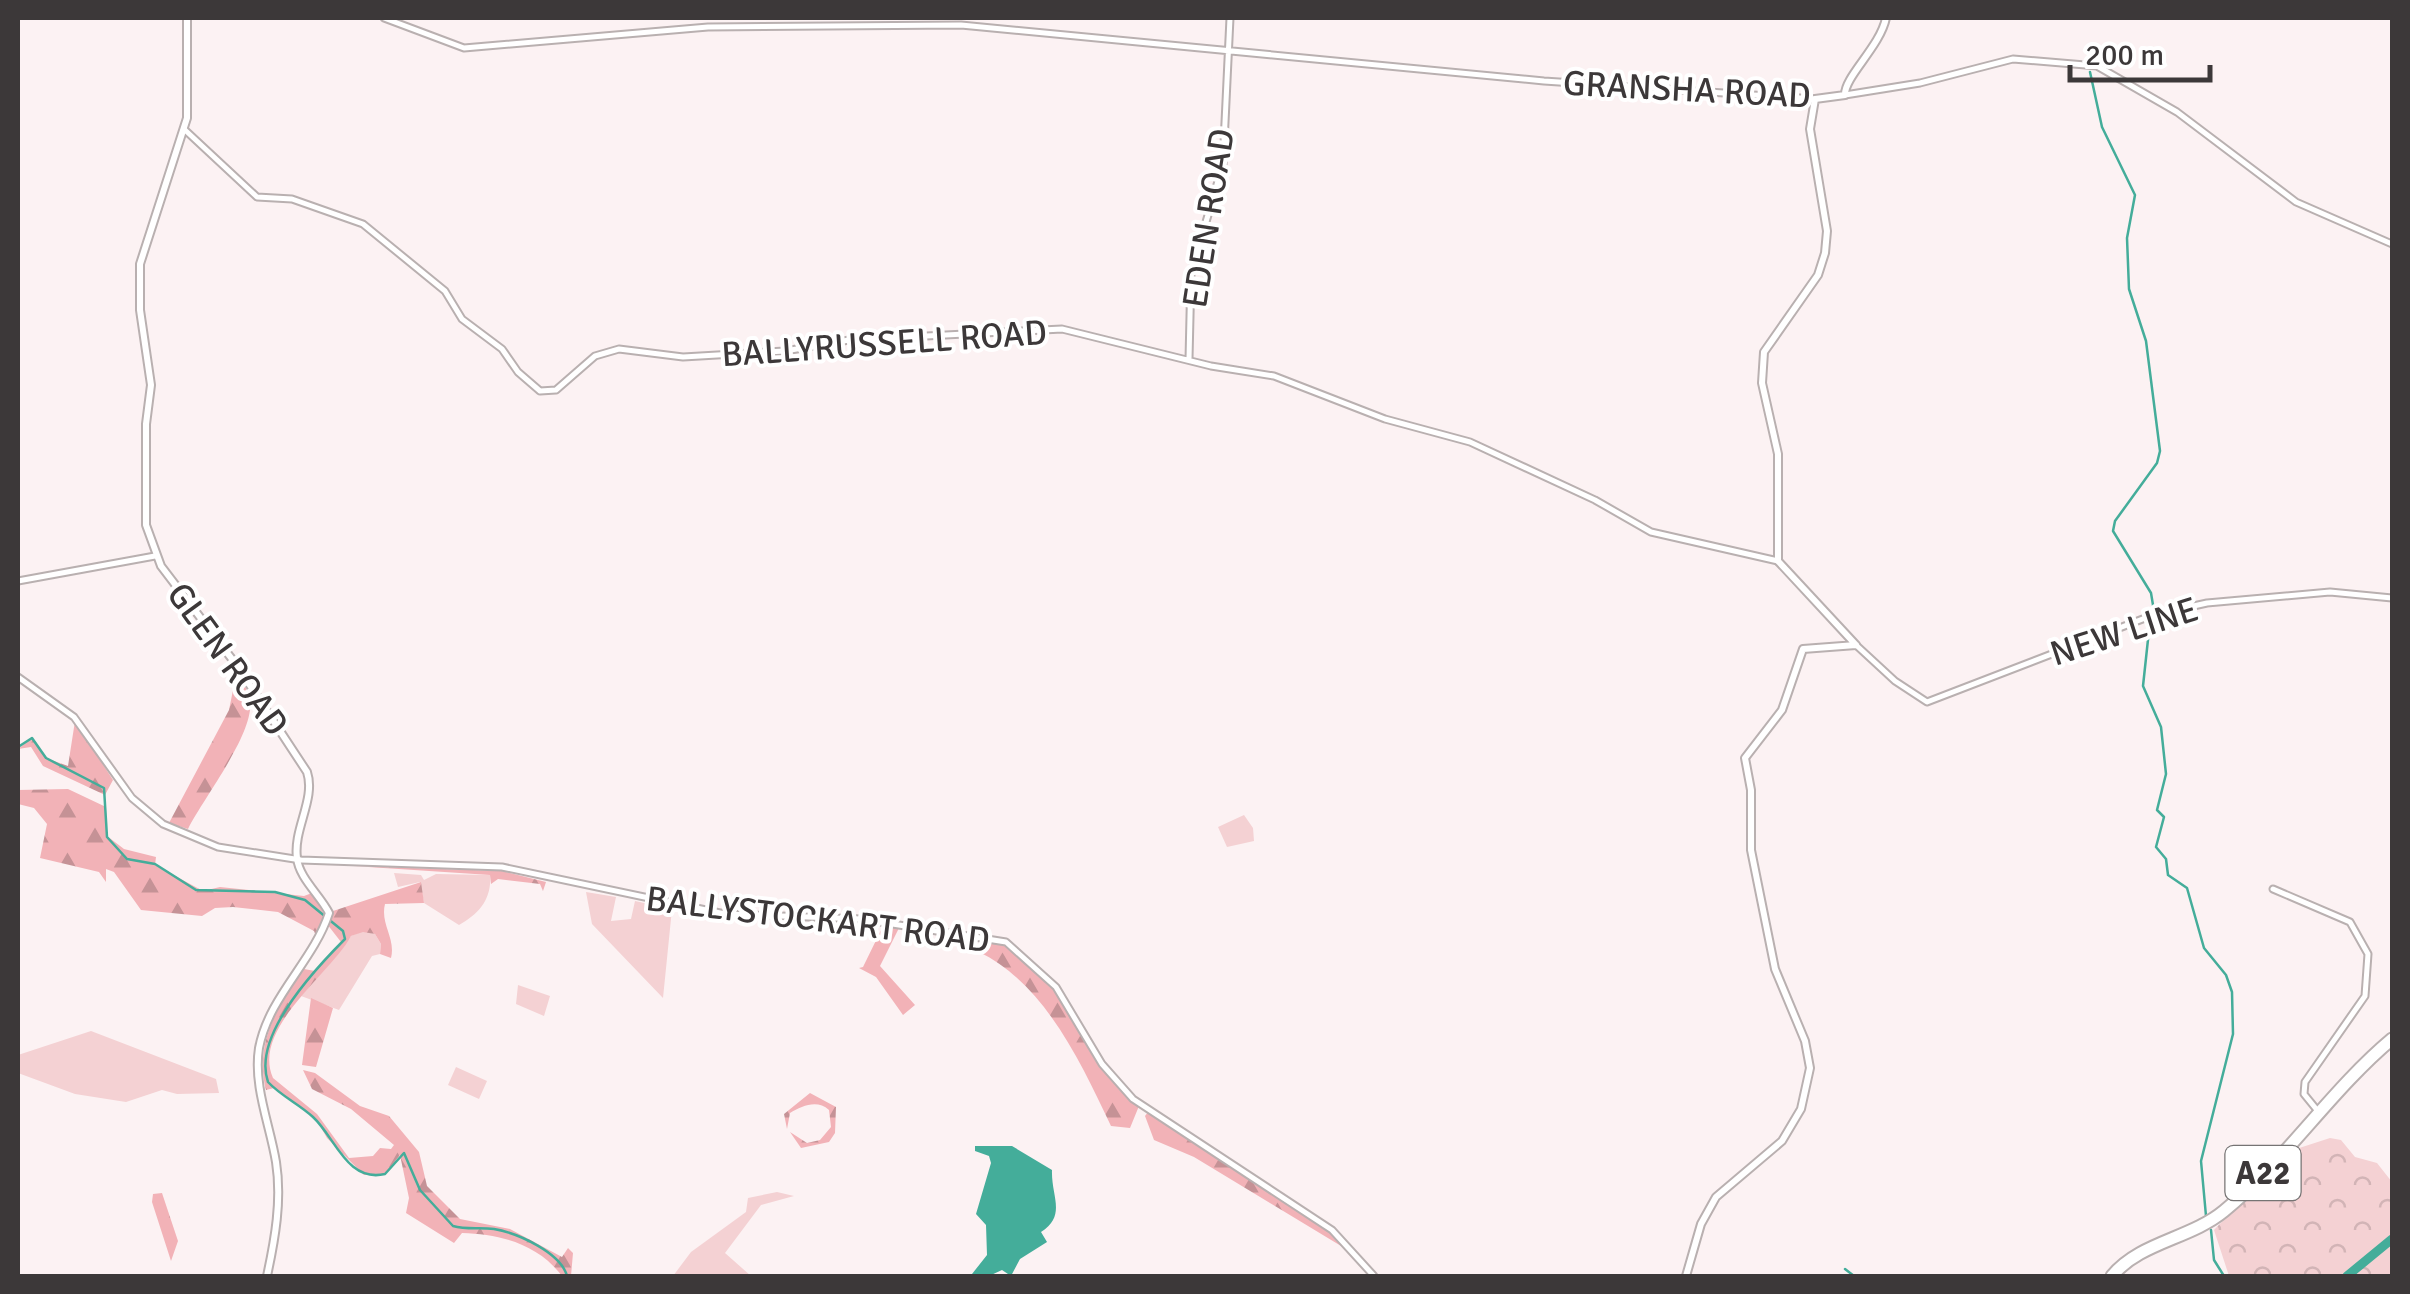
<svg xmlns="http://www.w3.org/2000/svg" width="2410" height="1294" font-family="Signika,sans-serif">
<defs>
<pattern id="forest-firs" width="22" height="20" patternUnits="userSpaceOnUse" patternTransform="scale(2.5)"><rect width="22" height="20" fill="#f2b2b7"/><path d="M5 1l3.5 6h-7zM16 11l3.5 6h-7z" fill="#c59296"/></pattern>
<pattern id="park-crowns" width="20" height="18" patternUnits="userSpaceOnUse" patternTransform="scale(2.5)"><rect width="20" height="18" fill="#f4d1d3"/><path d="M2 6a3 3 0 1 1 6 0M12 15a3 3 0 1 1 6 0" fill="none" stroke="#d2b4b6"/></pattern>
</defs>
<rect width="100%" height="100%" fill="#fcf2f3"/>
<!-- green -->
<path fill="#f4d1d3" d="M1244,815L1253,828L1254,841L1227,847L1218,827Z
M394,873L421,875L424,880L436,874L490,875C492,899 479,914 459,925L424,903L420,882L398,887Z
M586,892L616,897L611,921L631,919L635,901L672,909L663,998L592,924Z
M363,931L375,934L381,944L380,954L372,956L339,1010L301,996L351,936Z
M518,985L550,996L544,1016L516,1004Z
M91,1031L216,1079L219,1093L177,1094L162,1090L126,1102L75,1094L18,1073V1055Z
M456,1067L487,1081L479,1099L448,1085Z
M777,1192L794,1196L761,1205L725,1253L751,1276H673L691,1252L746,1212L748,1198Z"/>
<!-- forest -->
<path fill="url(#forest-firs)" d="M237,670C241,679 248,690 250,700C255,733 204,797 188,829L169,823L229,710Z
M75,721L113,780L105,795L43,766L31,747L18,749L32,738L46,758L68,766Z
M68,789L106,807L107,836L124,849L156,857L155,865L203,891L220,887L304,896L312,893L324,914L318,941L314,931L278,912L233,907L215,908L202,916L141,910L114,872L106,869V882L99,872L40,858L47,824L34,808L18,804V790Z
M353,866L502,871L546,882L543,891L540,884L498,879L491,884L490,875Z
M421,882L424,903L385,904C380,924 396,938 391,958L380,954L381,944L375,934L363,932L351,936C331,974 251,1028 273,1078L317,1114L349,1158L373,1156L380,1148L391,1149L394,1145L351,1109L312,1089L303,1070L315,1073L360,1106L389,1116L419,1152L427,1186L460,1219L510,1229L562,1257L568,1248L573,1253L571,1276H562C538,1244 500,1234 462,1233L454,1243L406,1213L409,1198L400,1155L385,1174L364,1175L327,1138L316,1119L274,1088L266,1090C254,1044 278,1004 304,969L315,971L341,942L327,924L333,911Z
M885,922L901,924L880,966L915,1005L903,1015L876,977L859,968L863,967Z
M984,938C1063,951 1082,1059 1139,1106L1130,1128L1111,1126C1081,1063 1045,984 979,952Z
M311,998L333,1008L316,1067L302,1065Z
M810,1093L836,1107L835,1133L829,1142L801,1148L790,1132L807,1143L820,1140L831,1127L829,1110C817,1099 802,1106 790,1113L787,1129L784,1114Z
M1148,1112L1331,1232L1351,1252L1194,1157L1154,1140L1145,1116Z
M162,1193L178,1241L171,1261L152,1202L153,1194Z"/>
<!-- park -->
<path fill="url(#park-crowns)" d="M2330,1138L2341,1140L2355,1157L2377,1163L2392,1182V1276H2229L2214,1230L2290,1151Z"/>
<!-- water -->
<path fill="#44ad9a" d="M975,1146H1012L1052,1170C1051,1197 1067,1215 1041,1232L1047,1242L1020,1259L1011,1276L1002,1270L989,1276L972,1274L987,1255L986,1225L976,1214L991,1163L989,1156L975,1151Z"/>
<g fill="none" stroke-linecap="round" stroke-linejoin="round">
<!-- stream -->
<path stroke="#44ad9a" stroke-width="2.5" d="M2090,72L2102,127L2135,195L2127,238L2129,289L2146,341L2160,451L2157,463L2115,521L2113,531L2151,593L2154,611
M2150,621L2143,686L2161,727L2166,774L2157,810L2164,817L2156,847L2166,859L2168,875L2187,888L2204,948L2226,975L2232,992L2233,1034L2201,1161L2206,1216
M18,747L32,738L46,758L104,788L107,837L127,859L155,864L196,890L275,892L305,900L343,931L345,939C316,968 252,1036 268,1082C281,1096 299,1104 313,1117C335,1137 347,1183 385,1174L404,1153L420,1190L453,1226C467,1230 480,1227 494,1229C518,1233 561,1253 567,1276
M2211,1230L2214,1260L2224,1276
M1845,1269L1854,1276"/>
<!-- river -->
<path stroke="#44ad9a" stroke-width="9" d="M2347,1276L2392,1239"/>
<defs>
<path id="minor" d="M384,18L464,48L708,27L961,25L1544,81L1815,99
M1845,95L1920,83L2013,59L2097,66L2177,112L2296,202L2392,244
M185,130L257,197L292,199L363,224L445,291L462,319L502,349L518,372L540,391L556,390L595,356L619,349L683,357L785,351L849,340L1062,329L1211,366L1274,376L1385,419L1470,442L1595,500L1651,532L1778,561
M1189,359L1191,273L1223,164L1230,18
M18,581L155,556
M1856,645L1895,681L1927,702L2153,615L2207,603L2330,592L2392,598
M18,677L74,717L132,798L163,824L218,847L301,860L502,867L725,914L861,919L1006,942L1056,987L1102,1064L1133,1099L1332,1230L1374,1276
M2273,889L2350,922L2368,954L2365,996L2305,1082L2304,1094L2317,1110"/>
<path id="tertiary" d="M187,18V118L140,264V310L151,385L146,424V525L161,566L238,667L307,772C316,799 293,829 297,858C299,878 320,895 329,913C313,962 269,996 259,1048C253,1086 270,1125 276,1162C282,1200 275,1239 267,1276
M1856,645L1778,561V454L1762,383L1764,352L1818,275L1825,253L1827,231L1810,129L1815,99L1845,95C1844,77 1880,47 1886,18
M1686,1276L1701,1224L1716,1197L1782,1141L1801,1109L1810,1068L1805,1041L1775,969L1751,850V790L1745,758L1782,710L1803,649L1856,645"/>
<path id="trunk" d="M2112,1276C2140,1242 2190,1239 2224,1211C2286,1160 2331,1090 2392,1039"/>
</defs>
<!-- minor casing -->
<use href="#minor" stroke="#b9b0b0" stroke-width="9"/>
<!-- tertiary casing -->
<use href="#tertiary" stroke="#b9b0b0" stroke-width="10"/>
<!-- trunk casing -->
<use href="#trunk" stroke="#b9b0b0" stroke-width="15"/>
<!-- minor -->
<use href="#minor" stroke="#fff" stroke-width="5"/>
<!-- tertiary -->
<use href="#tertiary" stroke="#fff" stroke-width="6"/>
<!-- trunk -->
<use href="#trunk" stroke="#fff" stroke-width="11"/>
</g>
<g text-anchor="middle" stroke-width="8" stroke-linejoin="round" paint-order="stroke">
<!-- shield labels -->
<rect fill="#fff" stroke="#767474" stroke-width="2.5" x="2225.5" y="1146" width="75" height="54" rx="8"/>
<g font-size="32" font-weight="bold" fill="#3c3839">
<text x="2263" y="1184">A22</text>
</g>
<!-- street labels -->
<g font-size="35" fill="#3c3839" stroke="#fff">
<text transform="translate(1687 89) rotate(3)" y="12">GRANSHA ROAD</text>
<text transform="translate(1208 218) rotate(-81)" y="12">EDEN ROAD</text>
<text transform="translate(884 343) rotate(-4)" y="12">BALLYRUSSELL ROAD</text>
<text transform="translate(2124 631) rotate(-18)" y="12">NEW LINE</text>
<text transform="translate(228 659) rotate(54)" y="12">GLEN ROAD</text>
<text transform="translate(818 919) rotate(7)" y="12">BALLYSTOCKART ROAD</text>
</g>
</g>
<!-- border -->
<rect width="2410" height="1294" fill="none" stroke="#3c3839" stroke-width="40"/>
<!-- scale -->
<path d="M2070 65v15h140v-15" fill="none" stroke="#3c3839" stroke-width="5"/>
<text x="2085" y="65" font-size="30" fill="#3c3839" stroke="#ffffff" stroke-width="8" paint-order="stroke">200 m</text>
</svg>
